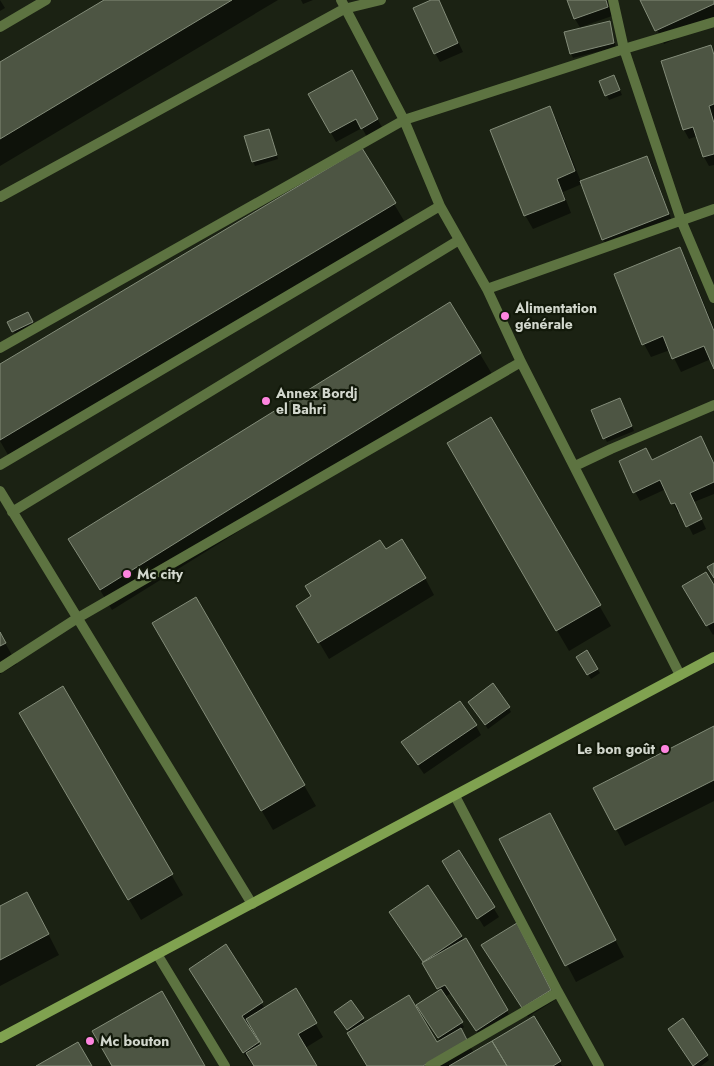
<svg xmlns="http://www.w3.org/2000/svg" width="714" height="1066" font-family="Jost,sans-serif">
<rect width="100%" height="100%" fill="#1b2213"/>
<!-- shadow -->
<path fill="#0007" fill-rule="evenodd" d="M0,0L5,8L0,11Z
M107,0H278L0,166V64Z
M301,0H313L303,4Z
M434,0H438L442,8L463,52L440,62L435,53Z
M569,0H607L612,16L581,27L582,29L609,23L616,47L573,58L571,53L581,29L575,19Z
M642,0H714V21L664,44Z
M710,47L714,53V165L709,166L704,157L697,136L689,139L684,130Z
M351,72L383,129L367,137L362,128L336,142L310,94Z
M600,81H616L622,95L609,100Z
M549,108L557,121L581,182L647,157L652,166L673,224L608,248L603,239L582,184L563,192L571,213L533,229L525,215Z
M269,130L278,159L255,166L253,161Z
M394,204L406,224L11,460L0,441V366Z
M679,249L687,262L714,328V366L711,359L681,372L670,350L651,357L644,344Z
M450,304L492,374L112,610L82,560Z
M27,313L34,327L16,335L9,322Z
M622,404L634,431L607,442L605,438Z
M491,419L611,626L569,651L448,443Z
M701,438L714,464V494L694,502L706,529L693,535L681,511L678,513L666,489L640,501L635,492L652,461Z
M385,551L425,578L434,595L329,659L307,622Z
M684,586L714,588V634L713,635Z
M196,599L316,806L273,830L153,624Z
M0,634L17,664L0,674Z
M586,652L600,673L591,679L578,657Z
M63,688L183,895L141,920L20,713Z
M472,706L509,708L511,712L488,729Z
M476,726L481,735L424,774L408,751Z
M714,728V801L625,846L595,788Z
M559,831L624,957L576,982L501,840Z
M459,852L499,917L484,927L444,861Z
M0,908L38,914L59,955L0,986Z
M396,921L461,936L464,940L465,939L512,1020L482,1039L451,993L445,997L464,1027L460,1030L474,1053L533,1018L562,1066H368L350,1033L339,1017L363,1019L365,1023L436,1044L441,1041L421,1010L440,991L424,963Z
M522,933L555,1000L528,1017L488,955Z
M225,946L265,1009L296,990L323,1037L305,1048L316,1066H255L251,1060L249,1061L195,978ZM250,1023L263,1045L260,1047L246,1026Z
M683,1020L709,1060L701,1066H694L672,1033Z"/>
<!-- building -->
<path fill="#4d5543" stroke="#838c79" d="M104,0H232L0,139V62Z
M431,0H439L458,43L434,54L413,8Z
M567,0H606L608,7L574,19Z
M640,0H714V4L655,31Z
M610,21L614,43L570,54L564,32Z
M711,45L714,55V104L709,106L714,123V154L703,157L693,127L683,130L661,61Z
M352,70L378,119L361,129L356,119L330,133L308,94Z
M614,75L620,90L605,96L599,81Z
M550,106L575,171L557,179L565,200L524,216L490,130Z
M269,129L277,155L252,162L244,136Z
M362,148L396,203L0,440V364Z
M647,156L669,214L602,240L580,181Z
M680,247L714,331V369L704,346L672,359L663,336L642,345L614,274Z
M450,302L481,353L100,590L68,539Z
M28,312L33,322L12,332L7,322Z
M620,398L632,426L603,439L591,410Z
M491,417L601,605L556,631L447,443Z
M701,436L714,464V482L690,493L702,519L686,527L675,503L671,504L660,480L633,493L619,461L646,448L652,460Z
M402,539L426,578L318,643L296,606L311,596L305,586L380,540L386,549Z
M714,563V578L707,567Z
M706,572L714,585V622L706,626L682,586Z
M196,597L305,785L261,811L152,623Z
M0,632L6,643L0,646Z
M587,650L598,669L587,675L576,657Z
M493,683L510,707L485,725L468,702Z
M63,686L173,874L128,900L19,713Z
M460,701L477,725L418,765L401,742Z
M714,726V780L615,830L593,788Z
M550,813L616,940L565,966L499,839Z
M459,850L495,907L477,919L442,861Z
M428,885L462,936L423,962L389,912Z
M27,892L49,934L0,960V906Z
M517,923L551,990L522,1008L481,945Z
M466,938L508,1010L476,1031L445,985L437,989L422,963Z
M226,944L263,1002L242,1016L259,1042L243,1053L189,969Z
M296,988L317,1023L298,1034L317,1066H254L246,1053L261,1044L246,1019Z
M441,989L463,1022L438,1038L416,1005Z
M162,991L205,1066H112L92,1031Z
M409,995L437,1042L461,1028L467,1040L423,1066H367L347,1033Z
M351,1000L364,1018L347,1030L334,1012Z
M534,1016L561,1061L553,1066H507L492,1041Z
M683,1018L708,1055L693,1066L668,1029Z
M492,1041L507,1066H449Z
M78,1042L92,1066H36Z"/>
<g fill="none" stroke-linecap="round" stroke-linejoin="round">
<!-- minor -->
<path stroke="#5d7341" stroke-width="10" d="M341,0L404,120L440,206L487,289L521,362L680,675
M613,0L624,49L681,220L714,298
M0,27L46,0
M0,197L344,9L381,0
M487,289L714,209
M0,348L404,120L624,49L714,22
M0,465L440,206
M575,466L611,449L714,405
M0,491L252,904
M12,512L459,240
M0,668L76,619L521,362
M455,796L558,992L599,1066
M157,954L225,1066
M430,1066L558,992"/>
<!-- secondary -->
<path stroke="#80a250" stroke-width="10" d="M0,1038L714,657"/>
</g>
<!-- markers -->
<g fill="#fe85df" stroke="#12190a" stroke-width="2">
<circle cx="505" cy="316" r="5"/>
<circle cx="266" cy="401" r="5"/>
<circle cx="127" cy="574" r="5"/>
<circle cx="665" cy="749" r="5"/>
<circle cx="90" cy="1041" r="5"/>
</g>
<g text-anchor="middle" stroke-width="4.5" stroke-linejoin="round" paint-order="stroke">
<!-- poi labels -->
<g font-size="14" font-weight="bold" fill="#d2d7cd" stroke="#12190a" text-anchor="start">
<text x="515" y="313">Alimentation<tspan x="515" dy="16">générale</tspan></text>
<text x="276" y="398">Annex Bordj<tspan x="276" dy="16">el Bahri</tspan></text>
<text x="137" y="579">Mc city</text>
<text x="655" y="754" text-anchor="end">Le bon goût</text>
<text x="100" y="1046">Mc bouton</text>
</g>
</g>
</svg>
